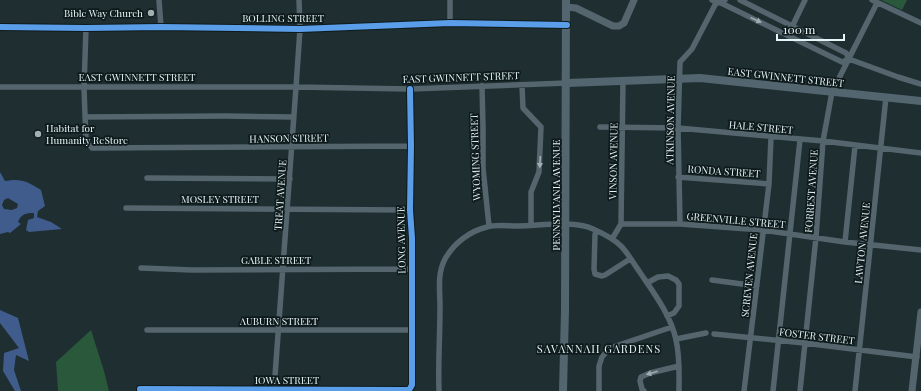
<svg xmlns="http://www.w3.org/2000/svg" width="921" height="391" font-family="'Playfair Display',serif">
<rect width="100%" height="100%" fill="#1f2e31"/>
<!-- green -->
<path fill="#29583b" d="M881,0H907L902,10Z
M91,330L104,371L109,391H58L56,362Z"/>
<!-- water -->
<path fill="#3f5c8c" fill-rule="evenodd" d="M0,172L5,181C21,178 27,181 41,190L45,206L38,211L37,217L51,222L62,229L29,232L26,230L28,220L34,218V213C26,213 21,214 18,222L21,224L10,233L8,232L0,234ZM8,198L18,204L17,208L12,210L4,209L2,205L4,200Z
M0,310L18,318L29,361L16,355L14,370L21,391H15L3,371L4,353L19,348L0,323Z"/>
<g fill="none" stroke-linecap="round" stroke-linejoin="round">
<!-- minor -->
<path stroke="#54656d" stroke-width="5.5" d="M159,0L161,27
M450,0V23
M712,0L718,3L725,0
M740,0L846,53L849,59
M872,0L921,23
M721,3L842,62L849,59L898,77L921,84
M0,27L86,28L161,27L300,29L450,23L567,25
M86,28L84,88L86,141L92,148L411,146
M788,35L805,0
M522,85L523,108L541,127L539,172L531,192V225
M482,86L483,127V168L489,226
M0,87H296L410,89L567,83
M85,117L225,116L294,117
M600,127L678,128L823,141L921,153
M678,177L769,184
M147,178L290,179
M126,208L410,210
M621,224H680L762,230L845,242L921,250
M680,224L678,128L680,62L692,49L716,3
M596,231L595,235L594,269L595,274L602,276L605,275L630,259
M612,239L621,224L623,81
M845,242L855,146
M141,268L192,270L411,269
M712,280L757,286
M647,283L658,277L668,276L676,280L679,284V306L674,313L667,316
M147,330H411
M714,334L804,343L917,357
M676,339L706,333
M140,389L409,390L412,385V238L410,210L411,146L410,89
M274,390L296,87L300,29L299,0
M439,391C438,363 440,335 440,306C440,290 437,274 445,259C454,243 470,231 487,227C496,224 508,226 518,226C539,226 573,220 593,229C602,233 614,239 621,246C628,253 633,263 639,271C653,292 671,315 676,340C680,356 679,374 679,391
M599,391V366L602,357L610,348L672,327
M644,391L642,389L640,381L641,377L650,373L679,366
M744,391L769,184L771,137
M773,391L800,140
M800,391L816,237L823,141L832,92L877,3
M855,391L886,97"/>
<!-- tertiary -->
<path stroke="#54656d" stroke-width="7" d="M566,7L576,8L613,26H619L624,23L634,0
M912,391L921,312"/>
<!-- secondary -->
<path stroke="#53666f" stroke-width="8" d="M567,83L700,78L921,101
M563,391L565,310L566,0"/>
<defs>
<path id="cycleway" d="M0,27L86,28L161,27L300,29L450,23L567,25
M140,389L409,390L412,385V238L410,210L411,146L410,89"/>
</defs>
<!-- cycleway casing -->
<use href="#cycleway" stroke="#0e1a1b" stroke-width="8"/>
<!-- cycleway -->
<use href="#cycleway" stroke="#5a9eea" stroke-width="6"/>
</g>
<!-- one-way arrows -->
<defs><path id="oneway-solid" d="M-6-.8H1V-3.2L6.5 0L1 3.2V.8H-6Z"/></defs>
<g fill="#9daeb3">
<use href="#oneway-solid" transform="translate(756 20) rotate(25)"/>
<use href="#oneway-solid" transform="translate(540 162) rotate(93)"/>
<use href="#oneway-solid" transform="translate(652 373) rotate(164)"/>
</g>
<!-- markers -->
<g fill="#a0b0b3" stroke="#0e1a1b" stroke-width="1.5">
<circle cx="151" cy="13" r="4"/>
<circle cx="38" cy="134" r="4"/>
</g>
<g text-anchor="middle" stroke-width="3.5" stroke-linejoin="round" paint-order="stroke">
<!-- poi labels -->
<g font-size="10" fill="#e6f6f9" stroke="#0e1a1b" text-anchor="end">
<text x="143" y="17">Bible Way Church</text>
<text x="46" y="132" text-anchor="start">Habitat for<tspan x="46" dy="12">Humanity ReStore</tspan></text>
</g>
<!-- street labels -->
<g font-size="10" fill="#e6f6f9" stroke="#0e1a1b">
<text x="283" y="22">BOLLING STREET</text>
<text x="137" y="81">EAST GWINNETT STREET</text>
<text transform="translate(461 77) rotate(-2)" y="4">EAST GWINNETT STREET</text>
<text transform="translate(786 77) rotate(6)" y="4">EAST GWINNETT STREET</text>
<text transform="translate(670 120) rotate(-89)" y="4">ATKINSON AVENUE</text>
<text transform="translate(761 127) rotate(5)" y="4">HALE STREET</text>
<text transform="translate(289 138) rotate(-1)" y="4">HANSON STREET</text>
<text transform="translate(475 157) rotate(-92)" y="4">WYOMING STREET</text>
<text transform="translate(613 161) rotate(-89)" y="4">VINSON AVENUE</text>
<text transform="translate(724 171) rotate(4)" y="4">RONDA STREET</text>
<text transform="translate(811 191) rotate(-86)" y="4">FORREST AVENUE</text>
<text transform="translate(280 195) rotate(-86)" y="4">TREAT AVENUE</text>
<text transform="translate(556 195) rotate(-90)" y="4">PENNSYLVANIA AVENUE</text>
<text x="220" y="203">MOSLEY STREET</text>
<text transform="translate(736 220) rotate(5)" y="4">GREENVILLE STREET</text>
<text transform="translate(401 240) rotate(-91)" y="4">LONG AVENUE</text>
<text transform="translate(862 243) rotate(-84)" y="4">LAWTON AVENUE</text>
<text x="276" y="264">GABLE STREET</text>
<text transform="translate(749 275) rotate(-84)" y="4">SCREVEN AVENUE</text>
<text x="279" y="325">AUBURN STREET</text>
<text transform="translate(817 336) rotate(7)" y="4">FOSTER STREET</text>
<text x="287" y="384">IOWA STREET</text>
</g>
<!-- neighbourhood labels -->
<g font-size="11" letter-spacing="1" fill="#e6f6f9" stroke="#0e1a1b">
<text x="599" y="353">SAVANNAH GARDENS</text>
</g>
</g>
<!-- scale -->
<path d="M777 34v6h67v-6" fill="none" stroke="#e6f6f9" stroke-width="2"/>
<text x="783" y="34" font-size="12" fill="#e6f6f9" stroke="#0e1a1b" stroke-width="3" paint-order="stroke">100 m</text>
</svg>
